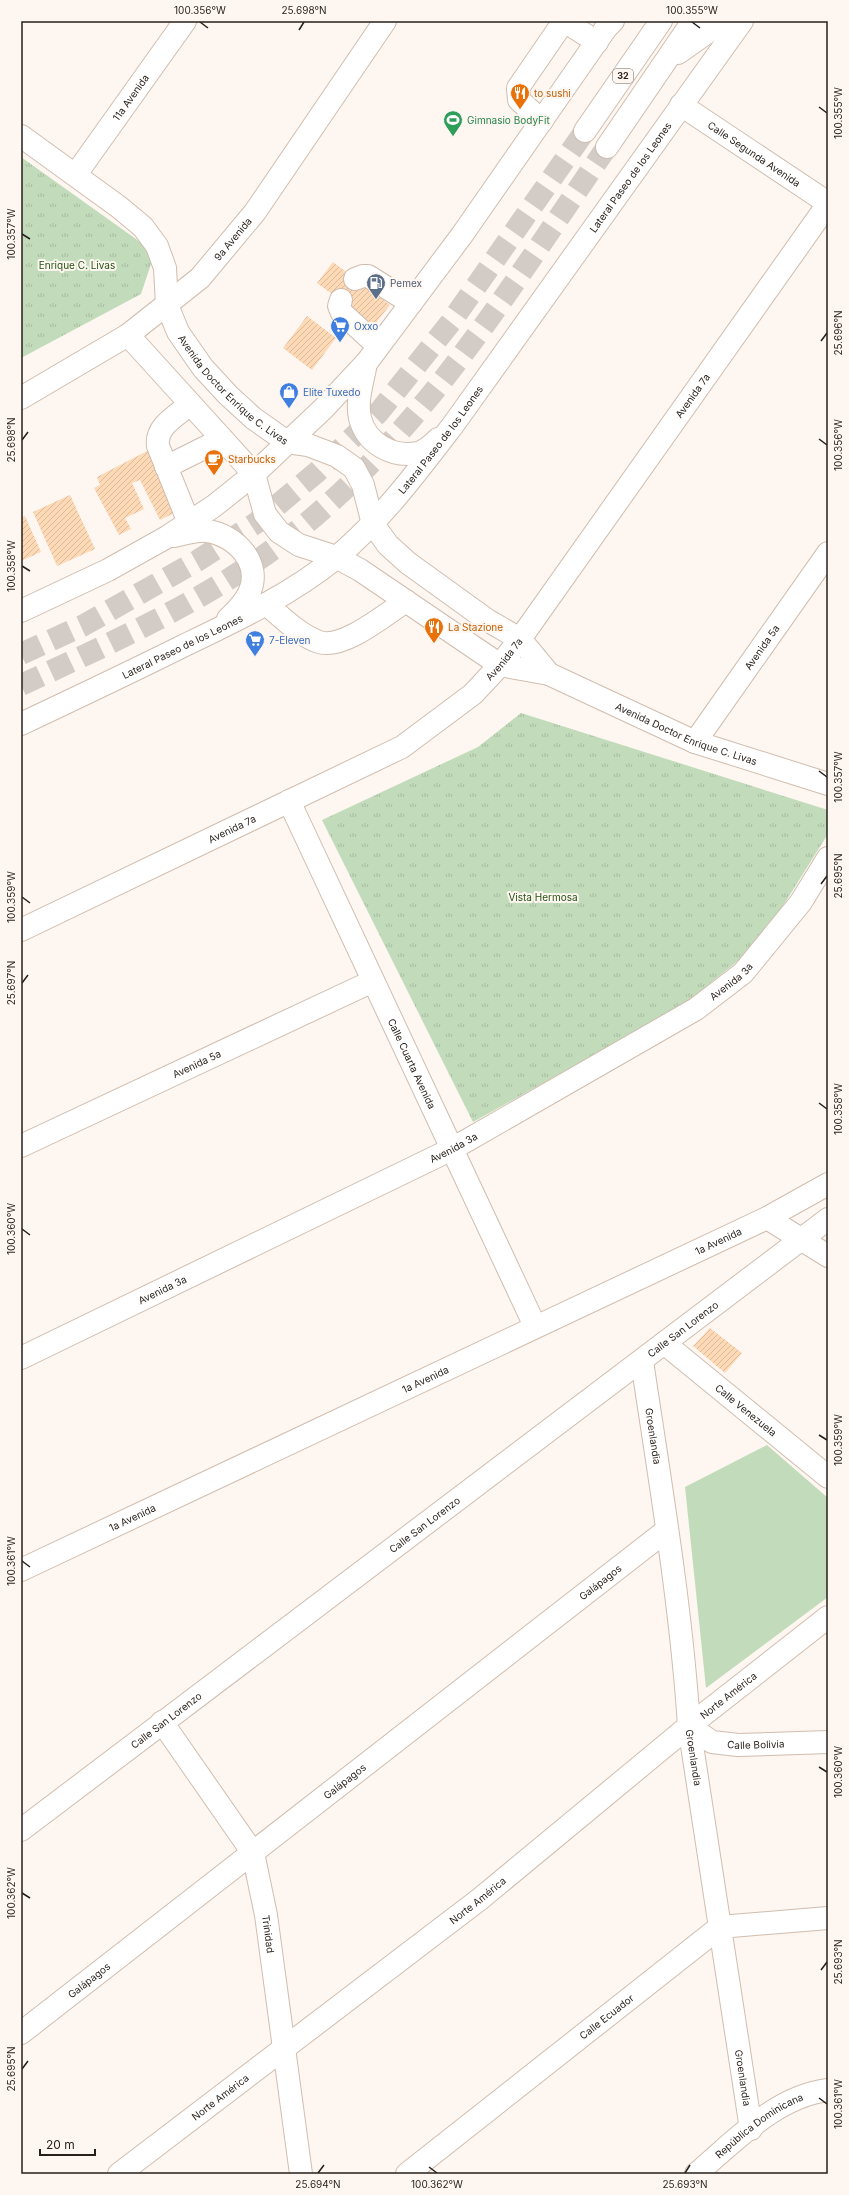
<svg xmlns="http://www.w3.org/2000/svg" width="849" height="2195" font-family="Inter,sans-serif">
<defs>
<pattern id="grass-tufts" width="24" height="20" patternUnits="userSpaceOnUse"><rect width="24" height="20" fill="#c2dcbb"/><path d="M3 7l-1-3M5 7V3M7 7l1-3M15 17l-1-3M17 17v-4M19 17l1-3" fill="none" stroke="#a7bca0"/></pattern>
<pattern id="building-hatch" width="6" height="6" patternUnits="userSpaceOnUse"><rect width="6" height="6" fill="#fdd9b6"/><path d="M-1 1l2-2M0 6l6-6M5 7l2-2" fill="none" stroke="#d9ba9c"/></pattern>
</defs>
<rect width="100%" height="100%" fill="#fef6f0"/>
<!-- grass -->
<path fill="url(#grass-tufts)" d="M21,157L143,244L152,261L141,294L21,358Z
M521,713L828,810V834L759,944L682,1006L473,1122L322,820L478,747Z"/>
<!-- pitch -->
<path fill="#c2dcbb" d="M767,1445L828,1498V1597L706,1688L685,1487Z"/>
<!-- building -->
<path fill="url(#building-hatch)" d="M333,262L390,305L374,325L317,283Z
M307,316L336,338L312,370L283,348Z
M151,449L180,510L160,520L140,480L132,483L144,509L125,518L131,529L119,535L94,488L100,485L97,477Z
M70,495L95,549L57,566L33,512Z
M25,516L41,552L21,561V518Z
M710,1328L742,1353L725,1373L693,1346Z"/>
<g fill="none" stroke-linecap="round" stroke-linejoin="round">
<!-- major-tunnel -->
<path stroke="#d3cbc5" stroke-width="22" stroke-dasharray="22 11" stroke-linecap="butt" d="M21,654L84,625L197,561L256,523L317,472L379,412L451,322L585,131
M21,685C105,646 198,604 272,550C415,446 508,290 607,147"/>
<defs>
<g id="minor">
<path id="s1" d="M681,105L828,203"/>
<path d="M542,121L519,100L518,88L564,21L597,42"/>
<path id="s2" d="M21,136L119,207L143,227L157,246L165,268L167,305L178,332L203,368L228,395L253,418L287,442L308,445L337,456L354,468L363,485L373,524L388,545L408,563L487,620L520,639L549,674"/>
<path id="s3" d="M76,174L185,21"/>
<path d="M355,279L363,276H368L411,303"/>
<path d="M341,300L339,306L342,313L378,346"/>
<path id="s4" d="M128,335L254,474L265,514L279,532L299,545L336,557L360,570L500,665L549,674L695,742L828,784"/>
<path d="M366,363C363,381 356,400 360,418C366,443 392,458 418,453C425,451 433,444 438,439"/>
<path id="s5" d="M21,398L128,335L200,278L255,212L385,21"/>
<path d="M166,467L222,439"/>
<path d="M189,523L158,446C155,426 177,416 190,404"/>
<path d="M174,536C184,534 197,530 207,531C236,535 263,564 249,593C244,604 236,611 228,619"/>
<path d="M266,604C282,617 299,635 319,642C343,650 386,614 406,601"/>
<path d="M21,611L108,570L167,537L214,506L254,474L323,409L367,362L462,235L611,21"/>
<path id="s6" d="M21,724C76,698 131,672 185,645C237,620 292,594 337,557C382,519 417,472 453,425L742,21"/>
<path id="s7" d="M695,742L828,553"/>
<path id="s8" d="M289,801L535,1326"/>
<path id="s9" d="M21,930L402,747L473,694L500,665L520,639L828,204"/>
<path id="s10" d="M21,1146L373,981"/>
<path d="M767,1218L828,1256"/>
<path id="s11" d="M664,1343L828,1477"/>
<path id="s12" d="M21,1358L452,1149L696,1009L743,973L801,902L828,858"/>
<path id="s13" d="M642,1361C660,1482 681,1604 689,1726L751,2129"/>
<path id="s14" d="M21,1570L767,1218L828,1184"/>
<path id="s15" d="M162,1722L253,1853L266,1915L301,2174"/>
<path id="s16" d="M689,1726L712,1742L738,1745L828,1742"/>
<path id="s17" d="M21,1830L828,1219"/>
<path id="s18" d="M21,2033L667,1530"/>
<path id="s19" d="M119,2174L480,1899L689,1726L828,1617"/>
<path id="s20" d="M407,2174L720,1927L828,1918"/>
<path id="s21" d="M696,2174C734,2142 776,2096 828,2090"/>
</g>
<path id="major" d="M605,29L613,21
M678,53L712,29L719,21
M585,131L661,21
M607,147L693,21"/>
</defs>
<!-- minor casing -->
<use href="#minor" stroke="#d0bdaf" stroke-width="24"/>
<!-- major casing -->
<use href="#major" stroke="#d0bdaf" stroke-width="24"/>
<!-- minor -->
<use href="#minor" stroke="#fff" stroke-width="22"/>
<!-- major -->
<use href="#major" stroke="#fff" stroke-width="22"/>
</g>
<!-- ticks -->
<path fill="none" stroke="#261f1a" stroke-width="1.5" d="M200,22L208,28M692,22L700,28M299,30L304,22M819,107L827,113M22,234L30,239M821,341L827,333M819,439L827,445M22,440L28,432M22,566L30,571M819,771L827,777M821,884L827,876M22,897L30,903M22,983L28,975M819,1103L827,1109M22,1229L30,1235M819,1435L827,1440M22,1561L30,1567M819,1767L827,1772M22,1893L30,1898M821,1970L827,1962M22,2069L28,2061M819,2098L827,2104M429,2167L437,2173M318,2173L324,2165M685,2173L690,2165"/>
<!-- icons -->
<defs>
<symbol id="restaurant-pin" viewBox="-11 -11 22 30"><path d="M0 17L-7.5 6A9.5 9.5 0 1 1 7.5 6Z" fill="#e8710a" stroke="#fef6f0"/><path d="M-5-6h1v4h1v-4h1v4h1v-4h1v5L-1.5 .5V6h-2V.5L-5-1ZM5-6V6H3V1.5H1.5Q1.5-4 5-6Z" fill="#fff"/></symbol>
<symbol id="stadium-pin" viewBox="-11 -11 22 30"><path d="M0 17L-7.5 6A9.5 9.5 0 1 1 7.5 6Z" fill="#2e9e5b" stroke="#fef6f0"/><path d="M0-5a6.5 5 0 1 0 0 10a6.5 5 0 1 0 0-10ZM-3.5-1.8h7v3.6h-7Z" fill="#fff"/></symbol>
<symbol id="fuel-pin" viewBox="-11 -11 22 30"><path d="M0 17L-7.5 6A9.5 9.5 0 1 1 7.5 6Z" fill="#5c6f8a" stroke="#fef6f0"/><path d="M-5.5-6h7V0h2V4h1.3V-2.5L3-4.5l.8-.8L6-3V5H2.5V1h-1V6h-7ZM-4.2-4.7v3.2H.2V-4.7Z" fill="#fff"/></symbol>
<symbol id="supermarket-pin" viewBox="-11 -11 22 30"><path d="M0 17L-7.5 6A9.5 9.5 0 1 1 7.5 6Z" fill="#3f7fe0" stroke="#fef6f0"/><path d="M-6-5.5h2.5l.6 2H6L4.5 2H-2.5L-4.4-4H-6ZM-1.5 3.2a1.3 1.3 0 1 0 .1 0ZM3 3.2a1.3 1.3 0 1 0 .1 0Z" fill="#fff"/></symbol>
<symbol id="shop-pin" viewBox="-11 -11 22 30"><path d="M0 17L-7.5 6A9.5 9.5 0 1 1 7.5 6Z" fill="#3f7fe0" stroke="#fef6f0"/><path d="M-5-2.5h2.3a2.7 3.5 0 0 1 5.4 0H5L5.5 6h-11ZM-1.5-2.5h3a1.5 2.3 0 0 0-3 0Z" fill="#fff"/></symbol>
<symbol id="cafe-pin" viewBox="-11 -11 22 30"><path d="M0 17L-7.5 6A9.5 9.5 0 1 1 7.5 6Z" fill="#e8710a" stroke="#fef6f0"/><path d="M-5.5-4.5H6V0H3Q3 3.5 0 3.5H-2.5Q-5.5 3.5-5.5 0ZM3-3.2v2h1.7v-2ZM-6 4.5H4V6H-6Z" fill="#fff"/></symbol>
</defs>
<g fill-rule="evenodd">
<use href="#restaurant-pin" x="509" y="82" width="22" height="30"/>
<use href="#stadium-pin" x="442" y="109" width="22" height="30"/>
<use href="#fuel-pin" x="365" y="272" width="22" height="30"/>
<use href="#supermarket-pin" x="329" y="315" width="22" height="30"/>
<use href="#shop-pin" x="278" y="381" width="22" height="30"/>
<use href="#cafe-pin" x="203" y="448" width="22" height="30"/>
<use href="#restaurant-pin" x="423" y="616" width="22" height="30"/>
<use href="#supermarket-pin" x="244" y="629" width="22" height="30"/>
</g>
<g text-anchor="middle" stroke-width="4" stroke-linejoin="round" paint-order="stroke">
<!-- shield labels -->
<rect fill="#fef6f0" stroke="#67605a" stroke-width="1" x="613" y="69" width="20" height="14" rx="3"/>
<g font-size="9" font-weight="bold" fill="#261f1a">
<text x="623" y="79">32</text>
</g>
<!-- food labels -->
<g font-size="10" fill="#c56008" stroke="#fef6f0" text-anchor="start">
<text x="534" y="97">to sushi</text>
<text x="228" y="463">Starbucks</text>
<text x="448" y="631">La Stazione</text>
</g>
<!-- street labels -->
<g font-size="10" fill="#261f1a" stroke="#fef6f0">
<text dy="4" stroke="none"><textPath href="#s3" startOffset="94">11a Avenida</textPath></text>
<text dy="4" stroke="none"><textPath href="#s1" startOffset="88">Calle Segunda Avenida</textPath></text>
<text dy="4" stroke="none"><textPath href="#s6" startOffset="839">Lateral Paseo de los Leones</textPath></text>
<text dy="4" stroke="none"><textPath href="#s5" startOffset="267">9a Avenida</textPath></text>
<text dy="4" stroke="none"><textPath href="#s2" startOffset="346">Avenida Doctor Enrique C. Livas</textPath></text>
<text dy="4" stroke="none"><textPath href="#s9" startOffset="882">Avenida 7a</textPath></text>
<text dy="4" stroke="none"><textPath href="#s6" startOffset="515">Lateral Paseo de los Leones</textPath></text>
<text dy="4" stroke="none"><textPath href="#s6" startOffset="179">Lateral Paseo de los Leones</textPath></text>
<text dy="4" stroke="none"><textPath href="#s7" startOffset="116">Avenida 5a</textPath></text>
<text dy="4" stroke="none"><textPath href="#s9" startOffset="558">Avenida 7a</textPath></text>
<text dy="4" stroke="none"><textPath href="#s4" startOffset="711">Avenida Doctor Enrique C. Livas</textPath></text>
<text dy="4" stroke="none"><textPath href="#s9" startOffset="234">Avenida 7a</textPath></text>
<text dy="4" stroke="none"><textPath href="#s12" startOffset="805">Avenida 3a</textPath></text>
<text dy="4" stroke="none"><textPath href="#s10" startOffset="194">Avenida 5a</textPath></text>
<text dy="4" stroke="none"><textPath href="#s8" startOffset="290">Calle Cuarta Avenida</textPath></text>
<text dy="4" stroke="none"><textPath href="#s12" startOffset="481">Avenida 3a</textPath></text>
<text dy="4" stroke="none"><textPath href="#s14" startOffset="771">1a Avenida</textPath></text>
<text dy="4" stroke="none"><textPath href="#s12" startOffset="157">Avenida 3a</textPath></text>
<text dy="4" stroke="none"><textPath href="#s17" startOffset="830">Calle San Lorenzo</textPath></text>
<text dy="4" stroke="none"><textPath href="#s14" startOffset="447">1a Avenida</textPath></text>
<text dy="4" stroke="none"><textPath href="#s11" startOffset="106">Calle Venezuela</textPath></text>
<text dy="4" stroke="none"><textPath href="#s13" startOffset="76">Groenlandia</textPath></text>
<text dy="4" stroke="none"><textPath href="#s14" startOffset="123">1a Avenida</textPath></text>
<text dy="4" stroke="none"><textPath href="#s17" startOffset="506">Calle San Lorenzo</textPath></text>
<text dy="4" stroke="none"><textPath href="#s18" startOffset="734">Galápagos</textPath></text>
<text dy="4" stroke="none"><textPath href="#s19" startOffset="775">Norte América</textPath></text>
<text dy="4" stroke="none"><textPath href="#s17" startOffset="182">Calle San Lorenzo</textPath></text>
<text dy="4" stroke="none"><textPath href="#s16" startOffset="72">Calle Bolivia</textPath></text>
<text dy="4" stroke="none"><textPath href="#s13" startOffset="400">Groenlandia</textPath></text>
<text dy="4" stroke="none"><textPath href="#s18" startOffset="410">Galápagos</textPath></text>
<text dy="4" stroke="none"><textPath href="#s19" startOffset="451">Norte América</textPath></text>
<text dy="4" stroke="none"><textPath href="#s15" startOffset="242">Trinidad</textPath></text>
<text dy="4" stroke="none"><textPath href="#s18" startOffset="86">Galápagos</textPath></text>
<text dy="4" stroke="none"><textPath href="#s20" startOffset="254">Calle Ecuador</textPath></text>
<text dy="4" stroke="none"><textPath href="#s13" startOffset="724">Groenlandia</textPath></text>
<text dy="4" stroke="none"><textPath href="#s19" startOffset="127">Norte América</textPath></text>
<text dy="4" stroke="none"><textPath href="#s21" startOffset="80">República Dominicana</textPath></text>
</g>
<!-- leisure labels -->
<g font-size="10" fill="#27864d" stroke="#fef6f0" text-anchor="start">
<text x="467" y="124">Gimnasio BodyFit</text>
</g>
<!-- park labels -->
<g font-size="10" fill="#255313" stroke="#fef6f0">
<text x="77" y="269">Enrique C. Livas</text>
<text x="543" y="901">Vista Hermosa</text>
</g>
<!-- service labels -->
<g font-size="10" fill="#4e5e75" stroke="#fef6f0" text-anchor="start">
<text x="390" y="287">Pemex</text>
</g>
<!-- shop labels -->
<g font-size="10" fill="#366cbe" stroke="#fef6f0" text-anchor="start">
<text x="354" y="330">Oxxo</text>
<text x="303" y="396">Elite Tuxedo</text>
<text x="269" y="644">7-Eleven</text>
</g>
</g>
<!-- border -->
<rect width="849" height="2195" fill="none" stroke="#fef6f0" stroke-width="44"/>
<!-- scale -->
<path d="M40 2149v6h55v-6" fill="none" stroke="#261f1a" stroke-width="2"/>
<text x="46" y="2149" font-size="12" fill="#261f1a" stroke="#fef6f0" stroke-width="3" paint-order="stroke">20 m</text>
<rect x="22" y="22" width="805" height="2151" fill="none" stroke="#261f1a" stroke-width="1.5"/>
<g font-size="10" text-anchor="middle" fill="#261f1a">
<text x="200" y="14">100.356°W</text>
<text x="304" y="14">25.698°N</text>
<text x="692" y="14">100.355°W</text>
<text transform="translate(838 113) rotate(-90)" y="4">100.355°W</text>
<text transform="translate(11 234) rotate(-90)" y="4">100.357°W</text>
<text transform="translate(838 333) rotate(-90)" y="4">25.696°N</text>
<text transform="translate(11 440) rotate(-90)" y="4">25.698°N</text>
<text transform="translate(838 445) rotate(-90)" y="4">100.356°W</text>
<text transform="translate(11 566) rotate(-90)" y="4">100.358°W</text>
<text transform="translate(838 777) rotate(-90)" y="4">100.357°W</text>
<text transform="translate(838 876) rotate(-90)" y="4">25.695°N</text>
<text transform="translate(11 897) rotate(-90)" y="4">100.359°W</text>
<text transform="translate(11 983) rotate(-90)" y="4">25.697°N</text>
<text transform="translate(838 1109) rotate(-90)" y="4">100.358°W</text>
<text transform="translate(11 1229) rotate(-90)" y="4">100.360°W</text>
<text transform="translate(838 1440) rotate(-90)" y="4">100.359°W</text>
<text transform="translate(11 1561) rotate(-90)" y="4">100.361°W</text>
<text transform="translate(838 1772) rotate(-90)" y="4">100.360°W</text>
<text transform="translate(11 1893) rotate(-90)" y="4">100.362°W</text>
<text transform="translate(838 1962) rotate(-90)" y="4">25.693°N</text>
<text transform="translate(11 2069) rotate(-90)" y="4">25.695°N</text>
<text transform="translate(838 2104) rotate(-90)" y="4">100.361°W</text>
<text x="318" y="2188">25.694°N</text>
<text x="437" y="2188">100.362°W</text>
<text x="685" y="2188">25.693°N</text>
</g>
</svg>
